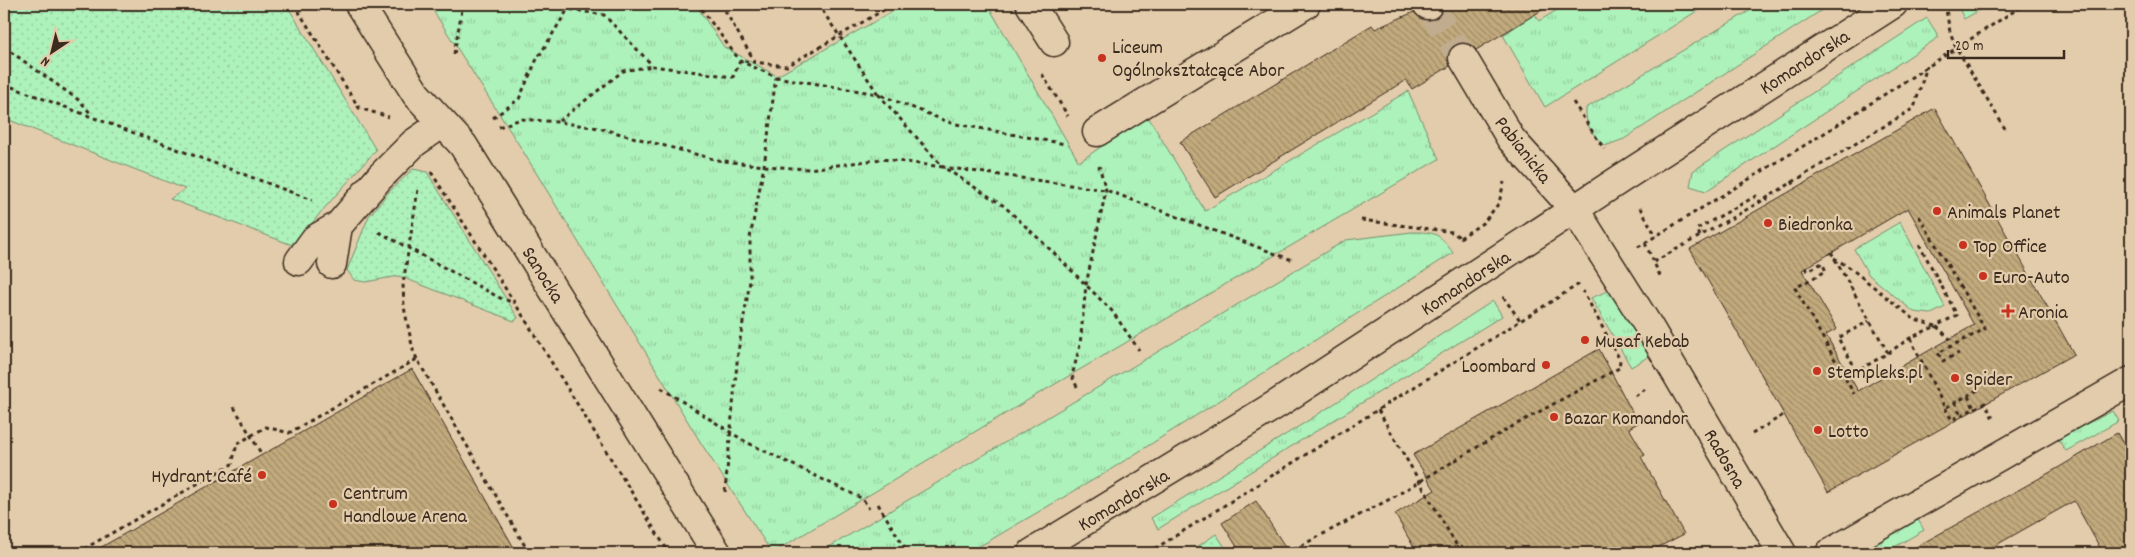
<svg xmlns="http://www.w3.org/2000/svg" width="2135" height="557" font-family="Dekko,sans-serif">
<defs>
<pattern id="grass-tufts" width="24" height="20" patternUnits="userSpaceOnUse" patternTransform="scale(1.25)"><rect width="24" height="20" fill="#adf1bb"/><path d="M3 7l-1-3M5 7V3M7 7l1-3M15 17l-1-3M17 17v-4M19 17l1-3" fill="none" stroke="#96cfa0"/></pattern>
<pattern id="park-dots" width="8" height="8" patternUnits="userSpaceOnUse" patternTransform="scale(1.25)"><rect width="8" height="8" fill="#adf1bb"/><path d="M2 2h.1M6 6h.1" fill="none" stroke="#96cfa0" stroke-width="1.8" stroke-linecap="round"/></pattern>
<pattern id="building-back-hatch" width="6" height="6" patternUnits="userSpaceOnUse" patternTransform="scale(1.25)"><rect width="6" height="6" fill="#c2aa7d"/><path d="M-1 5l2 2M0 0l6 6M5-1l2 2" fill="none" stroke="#9f8b66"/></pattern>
</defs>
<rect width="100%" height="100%" fill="#e2ccab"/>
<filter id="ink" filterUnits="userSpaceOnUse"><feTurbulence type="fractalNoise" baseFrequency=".02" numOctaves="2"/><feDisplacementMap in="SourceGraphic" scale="10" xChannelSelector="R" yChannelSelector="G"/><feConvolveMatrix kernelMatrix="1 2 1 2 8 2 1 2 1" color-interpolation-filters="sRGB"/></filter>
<g filter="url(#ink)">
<!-- grass -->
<path fill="url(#grass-tufts)" stroke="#748e6c" d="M429,4H695L724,47L777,76L906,4H987L1079,162L1147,115L1205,211L1408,91L1439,159L1028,400L772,553L701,443L521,148Z
M1567,4H1708L1545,107L1503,35L1535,14L1539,21Z
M1761,4H1831L1624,139L1605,146C1592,134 1585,126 1586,108Z
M1957,4H1990L1964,19Z
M1927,18L1939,37L1706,191L1690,186L1693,171Z
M1900,222L1945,307L1931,314L1914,312L1869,275L1854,249Z
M1412,232C1436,232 1439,233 1453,253L1105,473L968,553H819L1346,240Z
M1615,288L1651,355L1631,367L1591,298Z
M1493,301L1502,316L1158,529L1151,518L1306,422Z
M2113,411L2119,421L2066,451L2057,438Z
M1917,518L1924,530L1884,553L1857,552Z"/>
<!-- park -->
<path fill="url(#park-dots)" stroke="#748e6c" d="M4,4H286L376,150L320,213L295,246L170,199L185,189L4,118Z
M413,169L427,172L518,318L514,321L399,276L365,282L354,280L347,270L369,216L388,193Z
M1216,534L1229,553H1188Z"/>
<!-- building -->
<path fill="url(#building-back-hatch)" stroke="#3b2a1e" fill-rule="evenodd" d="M1443,4H1552L1476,50L1470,44L1463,42L1455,44L1449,51L1447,59L1450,66L1412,89L1406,80L1215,197L1180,142L1372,25L1375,29L1414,12L1424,20H1432L1439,16L1443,10Z
M1935,108L2074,354L1828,492L1690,249ZM1908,208L1974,325L1858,391L1826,335L1837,329L1802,270Z
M1599,349L1638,423L1629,428L1645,455L1641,457L1684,534L1647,553H1417L1395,514L1435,490L1413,455Z
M412,369L517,553H91L262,455Z
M2117,433L2131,458V553H2103L2074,501L1982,553H1905L2056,469Z
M1256,501L1289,553H1241L1222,523Z"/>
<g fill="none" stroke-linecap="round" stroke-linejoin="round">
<!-- minor-tunnel -->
<path stroke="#c1ac8f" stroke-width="28" stroke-dasharray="28 14" stroke-linecap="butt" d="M1428,5L1463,58"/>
<defs>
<path id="minor" d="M359,4L416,94L463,145L717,553
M1030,4L1054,42
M1427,4L1428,5
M1463,58L1511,139L1575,210L1649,327L1782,553
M1097,132L1306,4
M299,261L315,239L338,226L380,177L414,143L443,123
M332,264L338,226
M1032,553L1277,404L1622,178L1893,4
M1830,553L2131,381"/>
</defs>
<!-- minor casing -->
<use href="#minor" stroke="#3b2a1e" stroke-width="31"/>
<!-- path -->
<path stroke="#3b2a1e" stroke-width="3" stroke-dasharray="4 4" stroke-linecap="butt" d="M294,4L359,108L389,117
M555,4L568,9L604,15L653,66L733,77L740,61
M695,4L700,7L740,61L776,77L878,94L943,167L1106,190L1292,260
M721,4L755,62
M818,4L878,94L951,123L1065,144
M1945,4L1950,32L1956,47L2007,132
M4,47L80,101L92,115
M454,54L463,4
M744,61L787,66L894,4
M1042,74L1068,116
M4,84L312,200
M1573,102L1604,149
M493,118L519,99L536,61L568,9
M559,121L623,71L653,66
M499,127L521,119L558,122L599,128L717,160L764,166L809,169L882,159L943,167L1004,206L1056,255L1112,311L1139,350
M431,172L523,316L669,553
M1792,181L1796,188
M1766,197L1769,203
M1640,208L1656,236
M1919,216L1985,329L1938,353L1943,361L1959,353
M1361,220L1453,232L1460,238
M379,232L500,298L512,302
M1700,236L1697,229L1756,196L1760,202
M1460,238L1484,222L1499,203L1504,182
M1645,243L1661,278
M1638,247L1823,134L2025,4
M1831,252L1888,353L1849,376
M1834,258L1849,267L1915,320L1936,326L1957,315L1918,242
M1654,262L1760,202L1914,108L1927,66
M1805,268L1808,271L1822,263L1826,271L1795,288L1854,394
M1503,297L1520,320
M1910,338L1945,408L1978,390
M1888,353L1910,338L1936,326L1950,339
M417,359L413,350L404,307L403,284L418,189
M1857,371L1838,338L1869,321
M1077,387L1072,376L1080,345L1086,285L1106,190L1099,166
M661,388L746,442L863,499L869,509
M1635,396L1647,388
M1968,396L1974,408
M1955,402L1961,415
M234,407L262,455
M1945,408L1952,420L1985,403L1994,420
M1378,410L1461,553
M1752,434L1785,414
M725,492L738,352L750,281V238L764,166L776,77
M878,504L908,553
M77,553L232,464L237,444L266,427L289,433L417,359L529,553
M1148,553L1581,283
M1287,553L1392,498L1506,430L1619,368L1620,360L1583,291"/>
<!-- minor -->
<use href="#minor" stroke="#e2ccab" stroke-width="28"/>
</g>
</g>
<!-- markers -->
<g fill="#c8321e" stroke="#e2ccab" stroke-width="2">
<circle cx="1102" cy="58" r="5"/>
<circle cx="1937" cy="211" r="5"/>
<circle cx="1768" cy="223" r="5"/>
<circle cx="1963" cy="245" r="5"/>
<circle cx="1983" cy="276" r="5"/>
<path d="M2005.5 303.5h5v5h5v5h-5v5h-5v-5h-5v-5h5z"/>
<circle cx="1585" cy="340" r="5"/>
<circle cx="1546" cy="365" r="5"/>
<circle cx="1817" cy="371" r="5"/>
<circle cx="1955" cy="378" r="5"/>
<circle cx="1554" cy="417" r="5"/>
<circle cx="1818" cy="430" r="5"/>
<circle cx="262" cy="475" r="5"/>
<circle cx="333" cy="504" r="5"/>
</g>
<g text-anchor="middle" stroke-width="4.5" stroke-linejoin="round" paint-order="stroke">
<!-- poi labels -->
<g font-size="20" fill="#3b2a1e" stroke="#e2ccab" text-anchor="start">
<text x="1112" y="53">Liceum<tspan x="1112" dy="23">Ogólnokształcące Abor</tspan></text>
<text x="1947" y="218">Animals Planet</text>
<text x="1778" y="230">Biedronka</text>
<text x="1973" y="252">Top Office</text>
<text x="1993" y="283">Euro-Auto</text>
<text x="2018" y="318">Aronia</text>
<text x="1595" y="347">Musaf Kebab</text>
<text x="1536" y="372" text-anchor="end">Loombard</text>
<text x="1827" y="378">Stempleks.pl</text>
<text x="1965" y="385">Spider</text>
<text x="1564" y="424">Bazar Komandor</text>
<text x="1828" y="437">Lotto</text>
<text x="252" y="482" text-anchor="end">Hydrant Café</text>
<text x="343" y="499">Centrum<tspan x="343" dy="23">Handlowe Arena</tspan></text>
</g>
<!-- street labels -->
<g font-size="20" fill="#3b2a1e" stroke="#e2ccab">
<text transform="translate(1804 61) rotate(-33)" y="7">Komandorska</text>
<text transform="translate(1524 149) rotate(52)" y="7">Pabianicka</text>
<text transform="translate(544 274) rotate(58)" y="7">Sanocka</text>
<text transform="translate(1465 282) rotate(-33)" y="7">Komandorska</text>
<text transform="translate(1726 458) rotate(60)" y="7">Radosna</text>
<text transform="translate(1123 499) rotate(-31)" y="7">Komandorska</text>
</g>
</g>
<!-- margin -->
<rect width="2135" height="557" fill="none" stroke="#e2ccab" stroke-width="20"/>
<rect x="10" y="10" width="2115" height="537" fill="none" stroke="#3b2a1e" stroke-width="2" filter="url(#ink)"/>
<!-- north arrow -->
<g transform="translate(52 52) rotate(215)" stroke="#e2ccab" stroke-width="4" paint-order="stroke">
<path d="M0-4L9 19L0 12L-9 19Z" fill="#3b2a1e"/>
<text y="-8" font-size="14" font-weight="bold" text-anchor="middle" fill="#3b2a1e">N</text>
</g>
<!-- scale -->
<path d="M1948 50v8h116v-8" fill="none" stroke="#3b2a1e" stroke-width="2.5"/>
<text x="1955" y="50" font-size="15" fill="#3b2a1e" stroke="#e2ccab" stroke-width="4" paint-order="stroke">20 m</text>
</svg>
